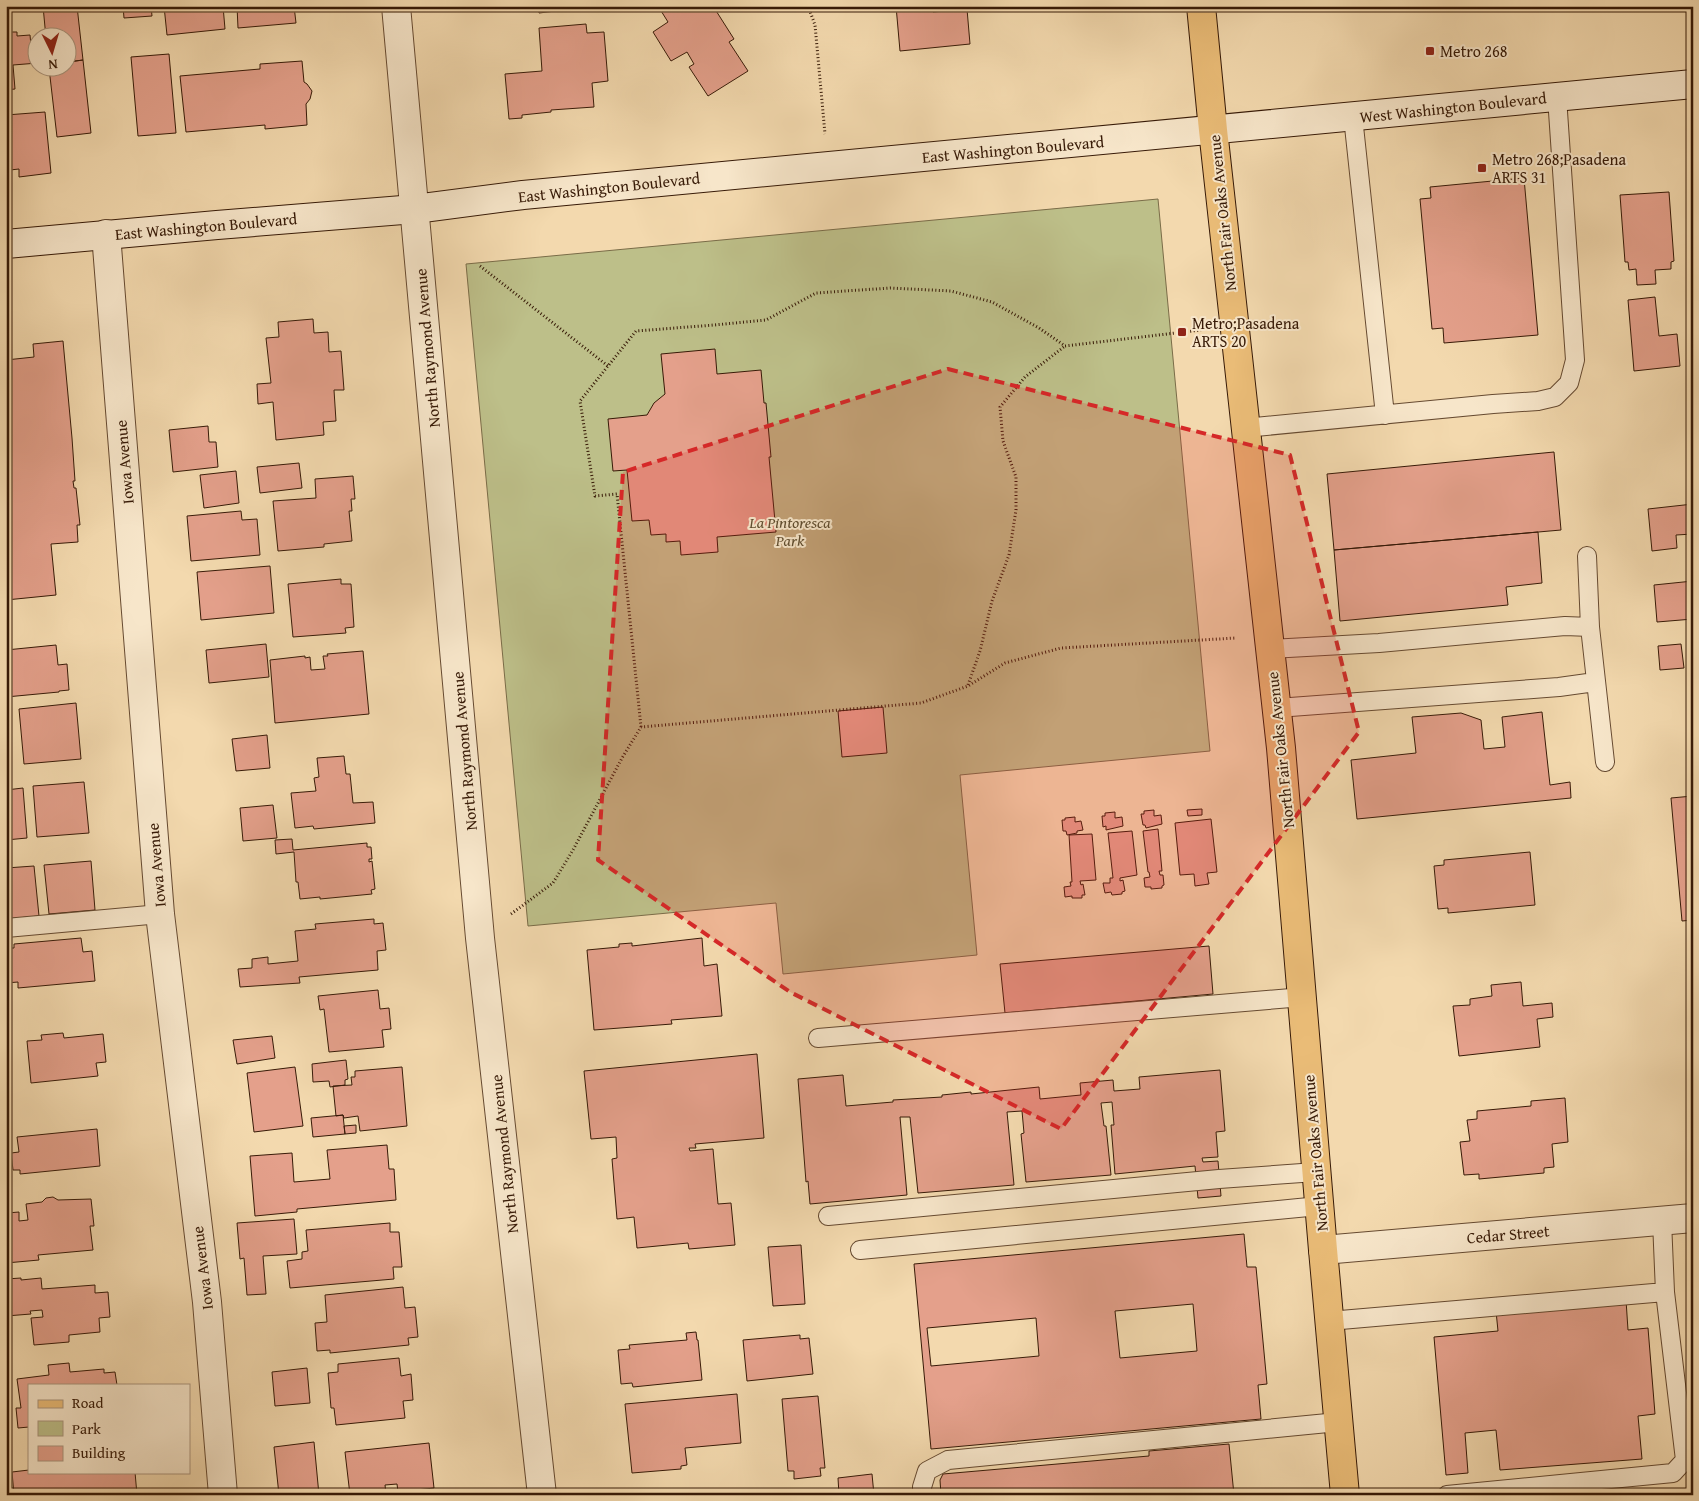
<svg xmlns="http://www.w3.org/2000/svg" width="1699" height="1501" font-family="'Gentium Book Plus',serif">
<rect width="100%" height="100%" fill="#f3d9ae"/>
<filter id="stains"><feTurbulence type="fractalNoise" baseFrequency=".004" numOctaves="4"/><feColorMatrix values="0 0 0 0 .2 0 0 0 0 .09 0 0 0 0 .02 0 0 0 .5 -.17"/></filter>
<radialGradient id="worn" r=".72"><stop offset=".6" stop-color="#630" stop-opacity="0"/><stop offset="1" stop-color="#630" stop-opacity=".3"/></radialGradient>
<!-- green -->
<path fill="#bdbf89" stroke="#7a6c48" d="M1158,199L1210,751L960,775L977,955L783,974L776,903L528,926L466,264Z"/>
<!-- building -->
<path fill="#e4a08b" stroke="#371a07" fill-rule="evenodd" d="M43,6H77L83,60L68,62V38H46Z
M123,6H151L152,16L124,18Z
M164,6H223L225,29L167,35Z
M237,6H294L296,23L238,28Z
M538,6H564V10L539,13Z
M578,6H605L578,9Z
M658,6H713L734,39L729,42L748,71L708,96L689,67L694,64L687,52L671,61L653,32L668,22Z
M896,6H933V12L967,9L970,44L900,51Z
M967,6H1001L967,9Z
M586,24L587,33L604,32L608,81L592,83L594,107L551,110V112L522,115V118L509,119L505,74L542,71L539,28Z
M10,28V32H17V36L30,35L31,46H37L38,63L13,65L15,89L6,90V29Z
M169,54L176,133L138,136L131,57Z
M83,60L91,133L57,137L49,68H68V62Z
M302,61L304,82L307,84L312,91L310,99L306,104L307,125L265,129V125L186,132L180,76L260,69V64Z
M45,112L51,173L19,177V169L10,170L8,157H6V153H8L6,115Z
M1524,178L1538,335L1444,343L1443,328L1432,329L1420,199L1431,198L1430,187Z
M1669,192L1674,261L1671,262V269L1655,270L1656,284L1637,285L1636,269L1629,270L1628,262H1625L1620,195Z
M1690,201H1693V231Z
M1655,297L1659,336L1677,334L1680,366L1634,371L1628,300Z
M313,319L314,333L328,332L329,352L341,351L344,390H334L336,421L323,422L324,435L276,440L273,402L258,404L257,384L271,383L266,338L279,337L278,322Z
M63,341L72,438L75,481H73L74,488H76L80,525H77L78,542L51,544L56,595L6,600V360L34,357L33,344Z
M715,349L717,374L761,370L764,403H766L771,457H769L776,532L717,537L718,552L681,555L680,541L666,542V534L651,535L649,520L632,521L627,470L613,471L608,419L647,415L654,403L665,394L661,354Z
M208,426L209,442H216L218,467L173,472L169,430Z
M1554,452L1561,530L1334,550L1327,474Z
M299,463L302,488L260,493L257,467Z
M236,471L239,503L204,508L200,475Z
M353,476L355,499H351L352,511H349L352,541L324,544V547L278,551L273,501L316,498L315,479Z
M1693,504V534L1676,535L1677,548L1652,551L1648,509Z
M241,511L242,520L257,519L260,555L191,561L187,516Z
M1538,532L1542,583L1506,587L1508,605L1340,621L1334,550Z
M270,566L274,613L201,620L197,572Z
M341,579V584H351L354,627L345,628L346,633L293,637L288,584Z
M1693,581V619L1657,622L1654,585Z
M266,644L269,677L209,683L206,650Z
M1681,644L1684,668L1660,670L1658,646Z
M56,645L58,665L67,664L69,690L59,691V692L6,697V650Z
M363,651L369,714L275,723L270,660L305,656V658L310,657L311,670L325,669L323,656H328L327,654Z
M76,703L81,759L24,764L19,709Z
M883,707L887,753L842,757L838,711Z
M1542,712L1550,785L1570,782L1571,798L1357,819L1351,760L1416,753L1412,717L1461,713L1481,720L1484,749L1505,747L1502,717Z
M267,735L270,768L236,771L232,739Z
M1689,753H1693V785Z
M344,756L346,774H350L353,803L373,802L375,823L314,829L313,826L295,828L291,793L316,791L314,778L319,777L317,758Z
M84,782L89,833L37,837L33,786Z
M23,788L27,838L6,840V790Z
M1693,796V920L1682,921L1671,798Z
M273,805L277,838L243,841L240,808Z
M1202,809V815L1188,816L1187,810Z
M1154,810V816L1161,815L1162,824L1146,828L1145,825H1143L1141,814H1144V811Z
M1115,812V818L1122,817L1123,826L1106,830V826L1103,827L1102,816H1105V813Z
M1075,817V822L1081,821L1083,830L1077,831V833L1067,835L1066,831H1063L1062,820H1065V818Z
M1211,819L1217,872L1207,873L1209,884L1195,886L1194,874L1180,875L1175,823Z
M1158,829L1162,871H1159L1160,875H1163L1164,885L1162,886V888L1151,889V887H1145L1144,878L1150,877L1149,872H1148L1143,831Z
M1132,831L1137,875L1120,878V881L1123,880L1125,891L1122,892V894L1112,895L1111,892L1105,893L1103,883H1110V878H1113L1108,833Z
M1092,834L1096,880L1080,881L1081,885L1083,884L1085,895H1082V898H1072V896L1065,897L1064,887L1071,886L1070,882H1072L1069,835Z
M292,839L293,850L367,843V847H371L372,859H369V862L372,861L375,889L371,890L372,894L320,899V897L300,899L298,882H296L294,852L276,854L275,840Z
M1530,852L1535,905L1448,913V908L1438,909L1434,866L1444,865V860Z
M91,861L95,910L49,914L44,865Z
M34,866L39,916L6,919V868Z
M374,919V924L383,923L386,950L377,951L378,970L299,977L300,983L240,987L238,969L252,968V959L268,957V964L298,961L295,931L316,929L315,924Z
M81,938L83,952L92,951L95,981L18,988V982L6,983V946L10,945V948H14V944Z
M702,938L704,966L717,964L722,1016L671,1020L672,1024L594,1030L587,950L619,947V944L632,943V946Z
M1209,946L1213,994L1005,1013L1000,964Z
M1521,982L1523,1006L1552,1003L1553,1017L1537,1019L1540,1047L1459,1056L1453,1006L1470,1005V999L1492,996L1491,985Z
M378,990L380,1009L389,1008L391,1029L382,1030L384,1047L329,1052L324,1009L320,1010L318,996Z
M63,1033L64,1038L103,1034L106,1062L96,1063L98,1076L31,1083L27,1041L42,1040L41,1035Z
M272,1036L275,1058L237,1064L233,1040Z
M757,1054L764,1138L695,1144L696,1148H689L690,1151L713,1149L718,1204L731,1203L735,1245L689,1249L688,1243L637,1248L634,1217L617,1219L612,1159L617,1158L616,1137L591,1139L584,1071Z
M346,1060L348,1079L345,1080V1085L330,1087L329,1081L313,1082L312,1064Z
M295,1067L303,1126L254,1132L247,1073Z
M402,1067L407,1126L360,1131L358,1116L344,1118L343,1115L336,1116L333,1086L352,1085L351,1077H355V1071Z
M1220,1070L1225,1131L1216,1132L1218,1157L1202,1158L1203,1162L1218,1161L1221,1196L1198,1198L1195,1166L1115,1174L1111,1125H1114L1112,1102L1101,1103L1104,1126H1106L1111,1175L1026,1182L1021,1134L1024,1133L1022,1111L1007,1112L1014,1185L918,1193L910,1117H900L907,1195L810,1204L808,1181L806,1182L798,1079L843,1075L846,1106L893,1102V1100L942,1097V1095L971,1092V1094L1039,1087L1040,1099L1081,1095L1080,1083L1113,1080L1114,1091L1140,1089L1139,1077Z
M1565,1098L1568,1142L1552,1144L1554,1167L1544,1168V1173L1479,1179V1174L1464,1175L1460,1142L1470,1141L1467,1120L1477,1119V1111L1531,1106V1101Z
M343,1115L345,1134L313,1137L311,1118Z
M356,1125V1133L345,1134L344,1126Z
M97,1129L100,1166L20,1174V1170H13L11,1153L19,1152L17,1137Z
M387,1145L389,1169H394L396,1200L297,1209V1212L255,1216L250,1156L292,1153L294,1182L330,1179L327,1150Z
M53,1197L58,1200L91,1199L94,1226H90L93,1250L38,1255L39,1260L6,1263L7,1213L19,1212V1221L28,1220L26,1204L42,1202L46,1198Z
M294,1219L297,1254L263,1256L266,1294L247,1295L244,1258L240,1259L237,1223Z
M390,1223V1232H399L402,1267H393L394,1279L290,1288L287,1261L302,1259V1252L308,1251L306,1230Z
M1244,1234L1247,1267H1256L1267,1384L1258,1385L1261,1419L931,1449L914,1264ZM1193,1304L1197,1351L1120,1358L1115,1311ZM1036,1318L1039,1356L931,1366L927,1328Z
M801,1245L805,1304L773,1306L768,1247Z
M21,1278V1280L41,1278L42,1289L95,1285V1293L108,1292L110,1317L99,1318L100,1332L69,1335V1342L34,1345L31,1318L43,1317L42,1310L30,1311L31,1314L6,1316V1279Z
M403,1287L405,1308L415,1307L418,1337L408,1338L409,1345L330,1353V1350L317,1351L315,1323L327,1322L325,1295Z
M1626,1300L1628,1330L1648,1328L1655,1414L1638,1416L1642,1459L1500,1470L1496,1430L1465,1433L1468,1473L1446,1475L1434,1337L1498,1331L1496,1311Z
M696,1332L697,1340H698L702,1380L633,1387L632,1383L621,1384L618,1350L630,1349L629,1345L687,1340L686,1333Z
M800,1335V1339L809,1338L813,1374L747,1381L743,1340Z
M399,1358L401,1376L411,1374L413,1400L403,1401L405,1418L336,1425L334,1408H331L328,1373L338,1372V1364Z
M69,1363L70,1372L104,1369V1373L115,1372L117,1385H29V1427L18,1428L16,1408H21L17,1379L49,1375L48,1365Z
M307,1368L310,1403L275,1406L272,1372Z
M737,1394L741,1443L685,1448L687,1465L681,1466V1469L632,1473L625,1404Z
M818,1396L825,1468H820L821,1476L794,1479V1471H788L782,1399Z
M6,1399L9,1427H6Z
M314,1442L319,1495H279L274,1447Z
M429,1443L434,1488L398,1492L397,1484L385,1485L386,1494L350,1495L345,1452Z
M1229,1444L1234,1495H941L940,1480L943,1474L1149,1456V1451Z
M29,1470V1472H135L137,1495H14L12,1472Z
M872,1474L874,1495H839L838,1478Z"/>
<g fill="none" stroke-linecap="round" stroke-linejoin="round">
<defs>
<path id="service" d="M1353,117L1385,415
M1245,428L1493,404L1538,401L1555,397L1569,383L1575,360L1557,97
M1587,556L1590,627L1605,762
M1270,649L1379,643L1565,626L1590,627
M1277,708L1559,687L1595,682
M6,928L160,914
M818,1038L1303,997
M828,1216L1219,1179L1316,1172
M860,1250L1319,1206
M1329,1321L1665,1292
M922,1495V1487L927,1471L948,1460L1338,1422
M1447,1495L1673,1473L1685,1460L1665,1292L1662,1221"/>
<path id="minor" d="M106,234L160,914L207,1302L223,1495
M1323,1250L1693,1218"/>
<path id="tertiary" d="M396,6L480,938L542,1495"/>
<path id="secondary" d="M6,244L217,225L415,209L523,195L1693,84"/>
<path id="primary" d="M1201,6L1213,130L1281,748L1323,1250L1345,1495"/>
</defs>
<!-- service casing -->
<use href="#service" stroke="#664a31" stroke-width="20"/>
<!-- minor casing -->
<use href="#minor" stroke="#664a31" stroke-width="30"/>
<!-- tertiary casing -->
<use href="#tertiary" stroke="#664a31" stroke-width="30"/>
<!-- secondary casing -->
<use href="#secondary" stroke="#371a07" stroke-width="30"/>
<!-- primary casing -->
<use href="#primary" stroke="#371a07" stroke-width="30"/>
<!-- path -->
<path stroke="#371a07" stroke-width="3" stroke-dasharray="1 2.5" stroke-linecap="butt" d="M808,6L815,25L825,134
M480,266L608,366
M968,685L980,651L992,601L1009,555L1016,510V477L1003,441L1000,407L1025,377L1065,346
M641,727L617,494L595,496L580,401L636,331L714,325L766,320L816,293L890,288L951,291L992,302L1039,328L1065,346L1201,330
M511,914L553,883L573,850L622,758L641,727L921,703L968,686L1005,663L1061,648L1236,638"/>
<!-- service -->
<use href="#service" stroke="#f7e6ca" stroke-width="18"/>
<!-- minor -->
<use href="#minor" stroke="#f7e6ca" stroke-width="28"/>
<!-- tertiary -->
<use href="#tertiary" stroke="#f7e6ca" stroke-width="28"/>
<!-- secondary -->
<use href="#secondary" stroke="#f7e6ca" stroke-width="28"/>
<!-- primary -->
<use href="#primary" stroke="#eabc77" stroke-width="28"/>
</g>
<!-- marked area -->
<path fill="#d62828" fill-opacity="0.2" stroke="#d62828" stroke-width="4" stroke-dasharray="10 6" stroke-linejoin="round" d="M948,369L1290,455L1359,732L1061,1129L790,992L598,860L623,472Z"/>
<!-- markers -->
<g fill="#8f2418" stroke="#f7e6ca" stroke-width="2">
<rect x="1425" y="46" width="10" height="10" rx="2.5"/>
<rect x="1477" y="163" width="10" height="10" rx="2.5"/>
<rect x="1177" y="327" width="10" height="10" rx="2.5"/>
</g>
<g text-anchor="middle" stroke-width="4" stroke-linejoin="round" paint-order="stroke">
<!-- poi labels -->
<g font-size="16" fill="#371a07" stroke="#f7e6ca" text-anchor="start">
<text x="1440" y="57">Metro 268</text>
<text x="1492" y="165">Metro 268;Pasadena<tspan x="1492" dy="18">ARTS 31</tspan></text>
<text x="1192" y="329">Metro;Pasadena<tspan x="1192" dy="18">ARTS 20</tspan></text>
</g>
<!-- street labels -->
<g font-size="16" fill="#371a07" stroke="#f7e6ca">
<text transform="translate(1453 107) rotate(-6)" y="6">West Washington Boulevard</text>
<text transform="translate(1013 149) rotate(-5)" y="6">East Washington Boulevard</text>
<text transform="translate(609 187) rotate(-6)" y="6">East Washington Boulevard</text>
<text transform="translate(1222 213) rotate(-96)" y="6">North Fair Oaks Avenue</text>
<text transform="translate(206 226) rotate(-5)" y="6">East Washington Boulevard</text>
<text transform="translate(427 348) rotate(-95)" y="6">North Raymond Avenue</text>
<text transform="translate(124 462) rotate(-95)" y="6">Iowa Avenue</text>
<text transform="translate(1280 750) rotate(-96)" y="6">North Fair Oaks Avenue</text>
<text transform="translate(464 751) rotate(-95)" y="6">North Raymond Avenue</text>
<text transform="translate(156 865) rotate(-95)" y="6">Iowa Avenue</text>
<text transform="translate(1315 1153) rotate(-95)" y="6">North Fair Oaks Avenue</text>
<text transform="translate(504 1154) rotate(-96)" y="6">North Raymond Avenue</text>
<text transform="translate(1508 1234) rotate(-5)" y="6">Cedar Street</text>
<text transform="translate(202 1268) rotate(-97)" y="6">Iowa Avenue</text>
</g>
<!-- park labels -->
<g font-size="16" font-style="italic" fill="#5f4c2e" stroke="#f7e6ca">
<text x="790" y="528">La Pintoresca<tspan x="790" dy="18">Park</tspan></text>
</g>
</g>
<!-- margin -->
<rect width="1699" height="1501" fill="none" stroke="#f3d9ae" stroke-width="25"/>
<rect x="8" y="8" width="1684" height="1486" fill="none" stroke="#371a07" stroke-width="2.5"/>
<rect x="12" y="12" width="1674" height="1476" fill="none" stroke="#371a07"/>
<!-- legend -->
<rect x="28" y="1384" width="162" height="90" fill="#f7e6ca" stroke="#aa947c"/>
<rect x="38" y="1400" width="25" height="8" fill="#eabc77" stroke="#aa947c"/>
<text x="72" y="1408" font-size="15" fill="#371a07">Road</text>
<rect x="38" y="1421" width="25" height="15" fill="#bdbf89" stroke="#aa947c"/>
<text x="72" y="1434" font-size="15" fill="#371a07">Park</text>
<rect x="38" y="1446" width="25" height="15" fill="#e4a08b" stroke="#aa947c"/>
<text x="72" y="1458" font-size="15" fill="#371a07">Building</text>
<!-- north arrow -->
<g transform="translate(52 52) rotate(175)"><circle r="24" fill="#f7e6ca" stroke="#aa947c"/>
<path d="M0-4L9 19L0 12L-9 19Z" fill="#8f2418"/>
<text y="-8" font-size="14" font-weight="bold" text-anchor="middle" fill="#371a07">N</text>
</g>
<rect width="100%" height="100%" filter="url(#stains)"/>
<rect width="100%" height="100%" fill="url(#worn)"/>
</svg>
